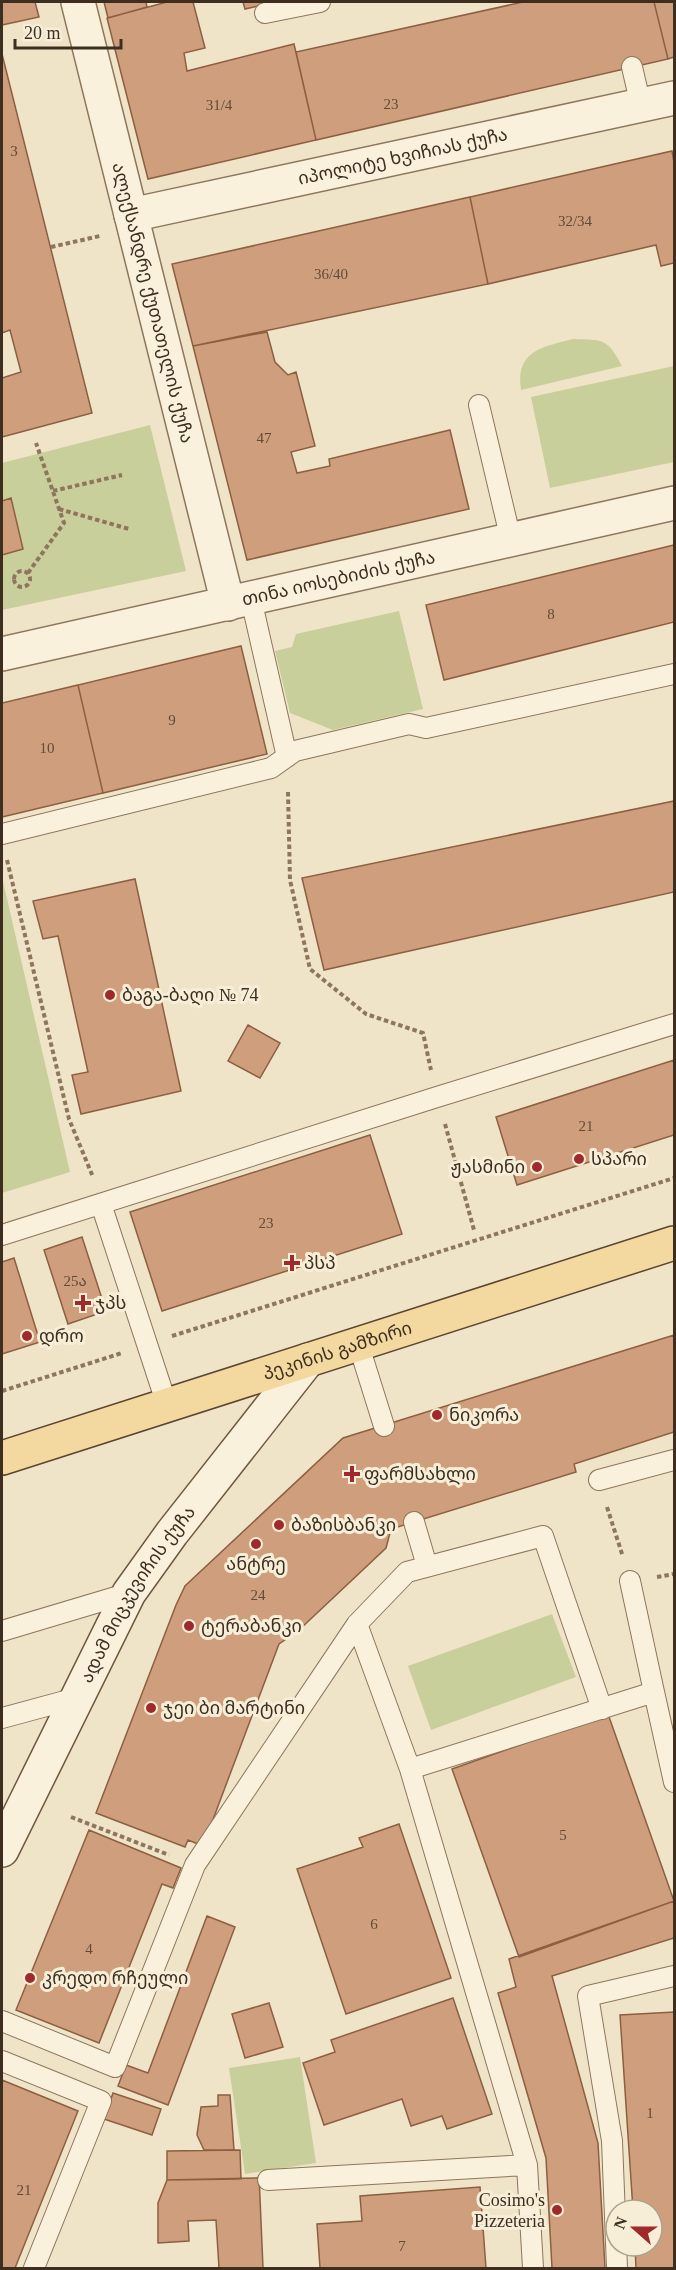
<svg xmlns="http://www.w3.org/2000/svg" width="676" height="2270" font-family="'Times New Roman','Noto Sans Georgian',serif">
<rect width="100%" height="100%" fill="#f0e4c8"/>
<!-- green -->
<path fill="#c9cf9b" d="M573,339C604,340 607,338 622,366L521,390C515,350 543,347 573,339Z
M674,366V462L550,488L531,397Z
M150,425L186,571L2,610V463Z
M399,611L423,709L333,730L290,713L275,651L292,647L296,634Z
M2,877L70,1172L2,1193Z
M552,1614L576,1677L431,1730L408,1666Z
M300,2057L316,2163L245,2174L229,2068Z"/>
<!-- building -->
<path fill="#cf9f7d" stroke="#8d5f41" stroke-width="1.5" d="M2,2H35L39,17L2,25Z
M104,2H146L147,7L108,18Z
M167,2H193L205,48L184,53L187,71L294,44L316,140L148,179L107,18Z
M243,2H276L245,9Z
M523,2H654L668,59L316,140L296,52Z
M654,2H674V57L668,59Z
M2,54L92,413L2,437V378L21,372L10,330L2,333Z
M672,151L674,162V263L661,266L656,245L488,284L470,197Z
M470,197L488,284L193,346L172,264Z
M267,332L275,362L288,375L296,372L315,446L291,452L297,473L330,466L329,459L450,430L469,509L247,560L193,346Z
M11,498L23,549L2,555V501Z
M674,545V622L444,680L426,605Z
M241,646L267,754L103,793L78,685Z
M78,685L103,793L2,817V703Z
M674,801V892L324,970L302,878Z
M135,879L181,1091L81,1114L72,1075L88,1072L58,936L43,939L33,901Z
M248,1025L280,1043L260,1078L228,1061Z
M674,1060V1135L517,1185L496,1117Z
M370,1135L402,1234L162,1311L130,1212Z
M82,1237L106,1311L68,1324L44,1250Z
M14,1258L40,1342L2,1354V1262Z
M674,1335V1432L574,1464L576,1472L391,1529L386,1548L298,1631L279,1644L203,1846L188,1840L185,1847L96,1813L176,1605L185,1586L343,1438Z
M608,1714L674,1901L519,1957L452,1769Z
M399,1824L451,1978L346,2014L297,1869L363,1847L359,1838Z
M89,1830L181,1868L173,1888L162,1884L99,2043L16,2010Z
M674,1901V1938L552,1976L598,2143L605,2268H552L546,2158L498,1993L516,1987L509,1959Z
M207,1916L235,1927L168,2105L118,2086L126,2065L148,2073Z
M453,1998L492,2114L447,2129L442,2116L411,2126L402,2099L324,2125L303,2063L335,2052L331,2040Z
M269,2003L283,2047L245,2058L232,2014Z
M674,2012V2268H636L635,2246H652V2210H633L620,2015Z
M2,2080L78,2111L15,2268H2Z
M113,2093L161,2109L152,2135L104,2119Z
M218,2095H230L234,2150H204L197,2135L201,2107L218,2106Z
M240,2150L241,2179L167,2180V2151Z
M259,2175L263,2268H219L216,2220L188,2221L189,2241L158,2243V2203L167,2180L258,2178Z
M480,2187L486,2268H320L317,2224L362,2221L360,2196Z"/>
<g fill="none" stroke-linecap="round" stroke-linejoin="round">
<defs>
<path id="lane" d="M265,13L320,2
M632,67L641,106
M479,405L511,540
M251,599L287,757
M2,834L271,768L295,751L409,724L426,728L674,674
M101,1204L167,1405
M2,1235L437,1097L674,1024
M358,1343L384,1426
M599,1480L674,1460
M414,1522L427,1566
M630,1581L654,1692
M357,1624L410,1769L654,1692L674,1782
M2,1631L129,1593
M2,1718L76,1698
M410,1769L527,2165L533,2268
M2,2021L115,2067L195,1865L357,1624L407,1572L543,1536L602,1709
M2,2061L101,2101L34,2268
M268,2180L527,2165
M617,2268L612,2141L588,1996L674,1976"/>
<g id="street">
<path id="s1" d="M78,2L228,604"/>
<path id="s2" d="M131,215L674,98"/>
<path id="s3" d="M2,654L674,503"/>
</g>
<g id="secondary">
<path id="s4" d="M2,1850L129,1593L172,1533L308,1360"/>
</g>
<g id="primary">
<path id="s5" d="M2,1458L674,1243"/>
</g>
</defs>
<!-- lane casing -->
<use href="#lane" stroke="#8d765c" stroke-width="22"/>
<!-- street casing -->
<use href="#street" stroke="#8d765c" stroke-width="36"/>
<!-- secondary casing -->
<use href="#secondary" stroke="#6f573f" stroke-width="36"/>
<!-- primary casing -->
<use href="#primary" stroke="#5b4430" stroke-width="36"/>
<!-- path -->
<path stroke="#8d765c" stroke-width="4" stroke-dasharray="4.5 3" stroke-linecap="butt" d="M51,247L100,236
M53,491L122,475
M59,509L129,529
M14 579a8 8 0 1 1 16 0a8 8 0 1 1-16 0Z
M28,573L64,523L36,443
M288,792L290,880L310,969L366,1014L423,1033L431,1070
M7,860L69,1119L93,1177
M445,1124L474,1230
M172,1336L674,1178
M2,1391L122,1353
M607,1507L623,1557
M657,1577L674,1574
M71,1817L169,1855"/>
<!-- lane -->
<use href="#lane" stroke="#faf1dc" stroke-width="20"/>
<!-- street -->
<use href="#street" stroke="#faf1dc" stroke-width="33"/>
<!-- secondary -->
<use href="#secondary" stroke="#faf1dc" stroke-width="33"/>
<!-- primary -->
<use href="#primary" stroke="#f3d9a0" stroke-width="33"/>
</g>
<!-- markers -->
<g fill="#9e2a2b" stroke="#f7eed8" stroke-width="2">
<circle cx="110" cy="995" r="6"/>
<circle cx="579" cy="1159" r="6"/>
<circle cx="537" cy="1167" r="6"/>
<path d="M289 1254h6v6h6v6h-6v6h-6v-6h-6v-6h6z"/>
<path d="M80 1294h6v6h6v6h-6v6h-6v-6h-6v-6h6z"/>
<circle cx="27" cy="1336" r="6"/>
<circle cx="437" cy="1415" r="6"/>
<path d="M349 1465h6v6h6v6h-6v6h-6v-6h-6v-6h6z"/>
<circle cx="279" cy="1525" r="6"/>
<circle cx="256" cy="1544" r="6"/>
<circle cx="189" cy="1626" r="6"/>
<circle cx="151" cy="1708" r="6"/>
<circle cx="30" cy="1978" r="6"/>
<circle cx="557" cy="2210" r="6"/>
</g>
<g text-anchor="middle" stroke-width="6" stroke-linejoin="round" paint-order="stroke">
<!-- number labels -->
<g font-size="15" fill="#624a37">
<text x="391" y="109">23</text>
<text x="219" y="110">31/4</text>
<text x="14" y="156">3</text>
<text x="575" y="226">32/34</text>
<text x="331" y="279">36/40</text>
<text x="264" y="443">47</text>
<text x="551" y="619">8</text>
<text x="172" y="725">9</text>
<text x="47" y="753">10</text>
<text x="586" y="1131">21</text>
<text x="266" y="1228">23</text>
<text x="75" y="1286">25ა</text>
<text x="258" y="1600">24</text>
<text x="563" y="1840">5</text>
<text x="374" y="1929">6</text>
<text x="89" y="1954">4</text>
<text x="650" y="2118">1</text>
<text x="24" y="2195">21</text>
<text x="402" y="2251">7</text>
</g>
<!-- street labels -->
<g font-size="18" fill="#3d2e20" stroke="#f7eed8">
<text dy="6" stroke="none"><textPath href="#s2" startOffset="278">იპოლიტე ხვიჩიას ქუჩა</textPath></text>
<text dy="6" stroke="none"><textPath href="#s1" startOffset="310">ალექსანდრე ქუთათელის ქუჩა</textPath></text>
<text dy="6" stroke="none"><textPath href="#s3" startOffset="345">თინა იოსებიძის ქუჩა</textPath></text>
<text dy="6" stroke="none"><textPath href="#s5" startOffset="352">პეკინის გამზირი</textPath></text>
<text dy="6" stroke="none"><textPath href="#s4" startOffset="290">ადამ მიცკევიჩის ქუჩა</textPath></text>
</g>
<!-- poi labels -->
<g font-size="18" fill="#3d2e20" stroke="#f7eed8" text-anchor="start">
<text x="122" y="1001">ბაგა-ბაღი № 74</text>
<text x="591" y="1165">სპარი</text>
<text x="525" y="1173" text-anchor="end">ჟასმინი</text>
<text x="304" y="1269">პსპ</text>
<text x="95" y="1309">ჯპს</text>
<text x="39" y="1342">დრო</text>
<text x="449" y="1421">ნიკორა</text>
<text x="364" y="1480">ფარმსახლი</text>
<text x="291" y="1531">ბაზისბანკი</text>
<text x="256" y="1570" text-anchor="middle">ანტრე</text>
<text x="201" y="1632">ტერაბანკი</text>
<text x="163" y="1714">ჯეი ბი მარტინი</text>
<text x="42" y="1984">კრედო რჩეული</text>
<text x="545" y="2206" text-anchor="end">Cosimo's<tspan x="545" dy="21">Pizzeteria</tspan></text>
</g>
</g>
<!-- border -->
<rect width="676" height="2270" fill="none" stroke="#3d2e20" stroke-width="6"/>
<!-- north arrow -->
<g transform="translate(634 2228) rotate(291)"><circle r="28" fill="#f7eed8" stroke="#ada18e" stroke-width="1.5"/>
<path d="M0-4.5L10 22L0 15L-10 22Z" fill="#9e2a2b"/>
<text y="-9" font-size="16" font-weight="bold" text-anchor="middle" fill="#3d2e20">N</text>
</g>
<!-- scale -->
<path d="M15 39v9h106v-9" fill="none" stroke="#3d2e20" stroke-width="3"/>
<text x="24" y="39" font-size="18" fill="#3d2e20" stroke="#f7eed8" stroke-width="4.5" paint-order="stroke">20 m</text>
</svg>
